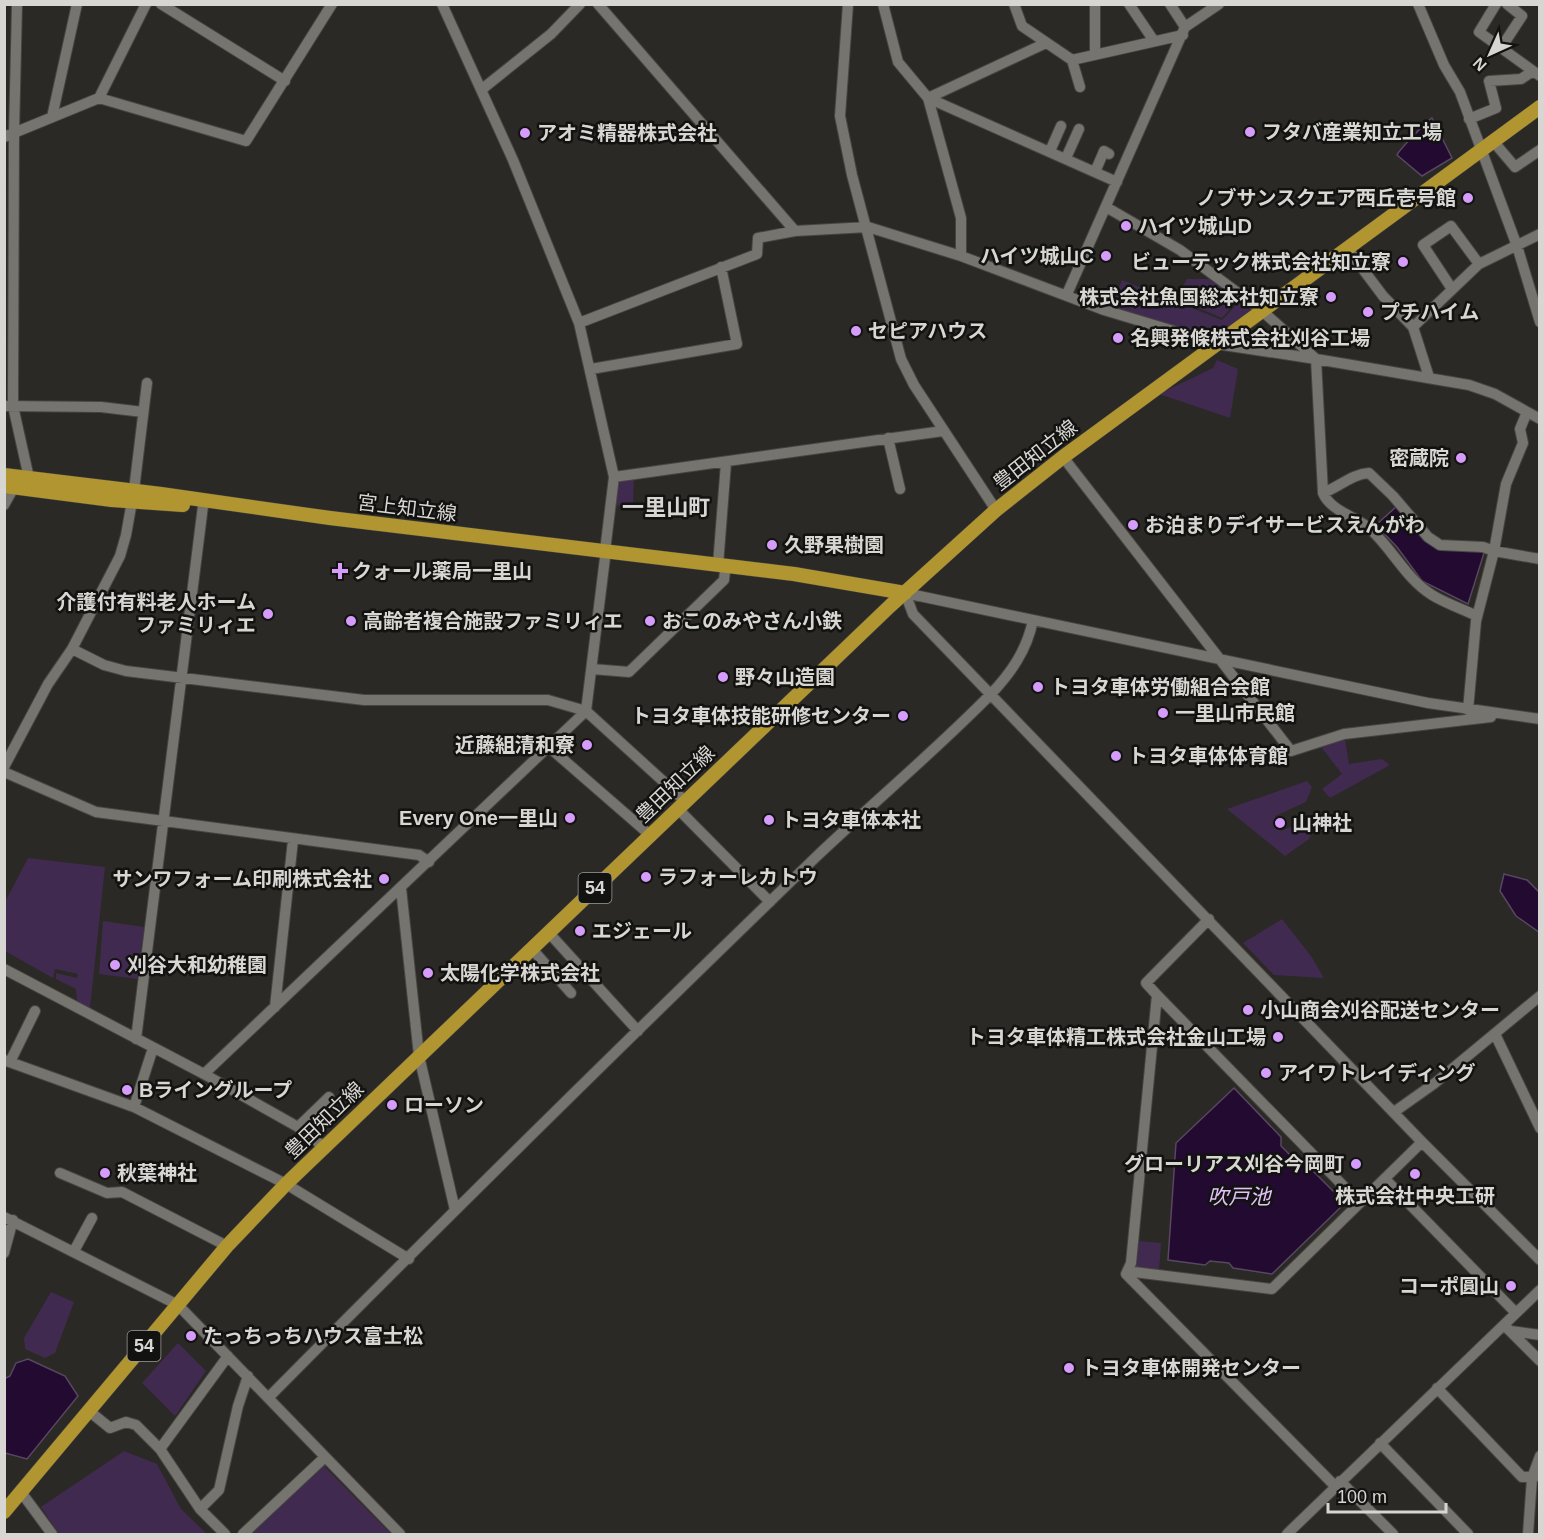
<svg xmlns="http://www.w3.org/2000/svg" width="1544" height="1539" font-family="Arial,'Noto Sans JP',sans-serif">
<rect width="100%" height="100%" fill="#2a2925"/>
<!-- green -->
<path fill="#412a4f" d="M1187,279H1210L1239,299L1222,318L1176,299Z
M1122,280L1222,320L1241,300L1253,308L1214,338L1111,306Z
M1217,360L1238,369L1230,418L1159,394L1213,368Z
M634,475L633,506L616,505L617,478Z
M1345,739L1349,764L1382,759L1390,765L1330,798L1322,789L1342,774L1318,743Z
M1307,781L1312,787L1306,802L1275,816L1281,831L1308,819L1314,827L1309,839L1285,856L1227,809Z
M28,858L105,867L90,1008L77,1001L76,989L56,979V973L77,978L78,974L55,969L53,978L5,951V902Z
M1282,919L1311,956L1324,978L1274,975L1243,943Z
M103,921L144,927L137,979L99,974Z
M1139,1241L1161,1243L1159,1271L1136,1268Z
M51,1292L74,1302L55,1353L45,1358L25,1349L24,1338Z
M178,1343L206,1371L175,1416L142,1383Z
M124,1451L157,1464L181,1509L207,1534H59L41,1507Z
M320,1462L391,1534H244Z"/>
<!-- water -->
<path fill="#220a30" stroke="#584761" stroke-width="1.5" d="M1432,118L1452,158L1422,176L1397,155C1399,150 1427,121 1432,118Z
M1397,506L1425,539L1478,545L1484,553L1468,604L1422,581L1397,547L1376,525Z
M1504,874L1527,880L1539,892V932L1516,916L1500,891Z
M1234,1088L1281,1137V1146L1295,1160H1302L1343,1201V1205L1272,1274L1233,1268L1229,1263L1210,1261L1205,1265L1168,1260L1176,1143Z
M28,1359L65,1376L78,1396L27,1459L5,1453L4,1379L10,1376L16,1363Z"/>
<g fill="none" stroke-linecap="round" stroke-linejoin="round">
<defs>
<path id="minor" d="M17,4L14,134L13,406L29,478
M161,4L285,81
M442,4L513,160L579,323L614,477L605,551
M598,4L795,231
M848,4L840,116L852,175L901,359L914,385L996,510
M883,4L898,62L928,98L961,218V256
M1014,4L1022,26L1072,60L1183,35
M1095,4V54
M1129,4L1154,41
M1170,4L1185,27
M1418,4L1444,65L1460,92L1517,246L1540,322
M1496,4L1479,32L1540,76
M1501,48L1522,16L1507,4
M1072,60L1080,87
M481,90L551,34L580,4
M99,98L146,4
M928,98L1117,182
M928,98L1046,43
M52,117L77,4
M1469,119L1496,108L1489,81L1521,79L1533,71
M4,137L99,98L246,141L332,4
M1493,141L1515,167L1540,150
M1050,151L1061,126
M1066,158L1079,129
M1095,172L1104,151L1109,154
M1106,207L1180,250L1261,310L1316,359L1469,385L1495,394L1540,419
M1347,248L1383,296L1413,327L1429,377
M1452,289L1423,245L1451,226L1479,264
M1067,294L1185,27L1219,4
M579,323L757,254L758,238L795,231L868,227L961,256L1104,310L1217,344L1316,359L1323,493C1330,510 1354,516 1369,528C1392,548 1405,578 1432,595C1445,603 1462,609 1477,616
M1413,327L1479,264L1540,234
M591,369L737,344L721,267
M4,406L101,407L143,412
M888,438L900,489
M1063,457L1291,751L1344,734L1491,717
M614,477L943,431
M1323,493C1339,487 1352,474 1369,473L1393,496L1428,537L1440,545L1483,547L1494,551L1506,484L1523,443L1520,429L1527,412
M4,505L14,487
M605,558L586,711L686,802
M718,565L726,463
M72,649L104,665L126,671L364,700H548L586,711L204,1074
M592,669L629,672L724,580L725,571
M1468,710L1476,621L1494,551L1540,559
M1540,719L1428,703L905,593L913,614L1422,1142L1540,1260
M550,748L650,835
M4,767L48,684L72,649L120,556L126,535L134,490L147,383
M4,772L96,812L419,855L429,862
M678,809L770,902
M401,888L419,1056L455,1210
M549,933L638,1031
M532,949L571,993
M4,969L204,1074L298,1127L324,1147
M1157,995L1360,1203
M275,1007L293,840
M1495,1034L1540,1128
M136,1039L203,506
M4,1060L134,1107L286,1184L409,1259
M10,1062L35,1011
M134,1107L153,1048
M1394,1112L1435,1083L1540,996
M298,1127L329,1097
M60,1173L107,1193L122,1192L227,1246
M1385,1179L1516,1313
M4,1217L178,1305L400,1534
M74,1251L92,1218
M4,1253L13,1220
M1126,1274L1131,1263L1157,995L1146,983L1209,919
M1126,1274L1134,1272L1272,1289L1422,1142
M1126,1274L1335,1486
M1504,1325L1540,1361
M1511,1331L1540,1335
M1437,1388L1522,1477L1540,1476
M269,1397C449,1215 632,1035 817,856C874,802 935,751 990,695C1011,673 1027,650 1033,620
M89,1411L110,1428L126,1422L136,1425L160,1449L200,1509L225,1534
M1380,1443L1468,1534
M160,1449L228,1356
M1340,1481L1393,1534
M21,1492L52,1534
M200,1509L219,1490L238,1406L248,1376
M243,1534L325,1457
M1287,1534L1540,1290
M1528,1534L1532,1478L1540,1456"/>
<path id="major" d="M4,475L161,494L330,518L794,574L905,593
M4,486L112,500L183,505
M4,1512L227,1246L286,1184L890,606L996,510L1063,457L1540,107"/>
</defs>
<!-- minor casing -->
<use href="#minor" stroke="#464541" stroke-width="12"/>
<!-- major casing -->
<use href="#major" stroke="#464541" stroke-width="15"/>
<!-- minor -->
<use href="#minor" stroke="#75746f" stroke-width="10"/>
<!-- major -->
<use href="#major" stroke="#b09531" stroke-width="14"/>
</g>
<!-- markers -->
<g fill="#d59cfb" stroke="#121210" stroke-width="2">
<circle cx="1250" cy="132" r="6"/>
<circle cx="525" cy="133" r="6"/>
<circle cx="1468" cy="198" r="6"/>
<circle cx="1126" cy="226" r="6"/>
<circle cx="1106" cy="256" r="6"/>
<circle cx="1403" cy="262" r="6"/>
<circle cx="1331" cy="297" r="6"/>
<circle cx="1368" cy="312" r="6"/>
<circle cx="856" cy="331" r="6"/>
<circle cx="1118" cy="338" r="6"/>
<circle cx="1461" cy="458" r="6"/>
<circle cx="1133" cy="525" r="6"/>
<circle cx="772" cy="545" r="6"/>
<path d="M337 562h6v6h6v6h-6v6h-6v-6h-6v-6h6z"/>
<circle cx="268" cy="614" r="6"/>
<circle cx="351" cy="621" r="6"/>
<circle cx="650" cy="621" r="6"/>
<circle cx="723" cy="677" r="6"/>
<circle cx="1038" cy="687" r="6"/>
<circle cx="1163" cy="713" r="6"/>
<circle cx="903" cy="716" r="6"/>
<circle cx="587" cy="745" r="6"/>
<circle cx="1116" cy="756" r="6"/>
<circle cx="570" cy="818" r="6"/>
<circle cx="769" cy="820" r="6"/>
<circle cx="1280" cy="823" r="6"/>
<circle cx="646" cy="877" r="6"/>
<circle cx="384" cy="879" r="6"/>
<circle cx="580" cy="931" r="6"/>
<circle cx="115" cy="965" r="6"/>
<circle cx="428" cy="973" r="6"/>
<circle cx="1248" cy="1010" r="6"/>
<circle cx="1278" cy="1037" r="6"/>
<circle cx="1266" cy="1073" r="6"/>
<circle cx="127" cy="1090" r="6"/>
<circle cx="392" cy="1105" r="6"/>
<circle cx="1356" cy="1164" r="6"/>
<circle cx="105" cy="1173" r="6"/>
<circle cx="1415" cy="1174" r="6"/>
<circle cx="1511" cy="1286" r="6"/>
<circle cx="191" cy="1336" r="6"/>
<circle cx="1069" cy="1368" r="6"/>
</g>
<g text-anchor="middle" stroke-width="5" stroke-linejoin="round" paint-order="stroke">
<!-- shield labels -->
<g fill="#121210" stroke="#9c9b98" stroke-width="1.5">
<rect x="578.5" y="873" width="33" height="30" rx="4.5"/>
<rect x="127.5" y="1331" width="33" height="30" rx="4.5"/>
</g>
<g font-size="18" font-weight="bold" fill="#d7d6d3">
<text x="595" y="894">54</text>
<text x="144" y="1352">54</text>
</g>
<!-- poi labels -->
<g font-size="20" font-weight="bold" fill="#d7d6d3" stroke="#121210" text-anchor="start">
<text x="1262" y="139">フタバ産業知立工場</text>
<text x="537" y="140">アオミ精器株式会社</text>
<text x="1456" y="205" text-anchor="end">ノブサンスクエア西丘壱号館</text>
<text x="1138" y="233">ハイツ城山D</text>
<text x="1094" y="263" text-anchor="end">ハイツ城山C</text>
<text x="1391" y="269" text-anchor="end">ビューテック株式会社知立寮</text>
<text x="1319" y="304" text-anchor="end">株式会社魚国総本社知立寮</text>
<text x="1380" y="319">プチハイム</text>
<text x="868" y="338">セピアハウス</text>
<text x="1130" y="345">名興発條株式会社刈谷工場</text>
<text x="1449" y="465" text-anchor="end">密蔵院</text>
<text x="1145" y="532">お泊まりデイサービスえんがわ</text>
<text x="784" y="552">久野果樹園</text>
<text x="352" y="578">クォール薬局一里山</text>
<text x="256" y="609" text-anchor="end">介護付有料老人ホーム<tspan x="256" dy="23">ファミリィエ</tspan></text>
<text x="363" y="628">高齢者複合施設ファミリィエ</text>
<text x="662" y="628">おこのみやさん小鉄</text>
<text x="735" y="684">野々山造園</text>
<text x="1050" y="694">トヨタ車体労働組合会館</text>
<text x="1175" y="720">一里山市民館</text>
<text x="891" y="723" text-anchor="end">トヨタ車体技能研修センター</text>
<text x="575" y="752" text-anchor="end">近藤組清和寮</text>
<text x="1128" y="763">トヨタ車体体育館</text>
<text x="558" y="825" text-anchor="end">Every One一里山</text>
<text x="781" y="827">トヨタ車体本社</text>
<text x="1292" y="830">山神社</text>
<text x="658" y="884">ラフォーレカトウ</text>
<text x="372" y="886" text-anchor="end">サンワフォーム印刷株式会社</text>
<text x="592" y="938">エジェール</text>
<text x="127" y="972">刈谷大和幼稚園</text>
<text x="440" y="980">太陽化学株式会社</text>
<text x="1260" y="1017">小山商会刈谷配送センター</text>
<text x="1266" y="1044" text-anchor="end">トヨタ車体精工株式会社金山工場</text>
<text x="1278" y="1080">アイワトレイディング</text>
<text x="139" y="1097">Bライングループ</text>
<text x="404" y="1112">ローソン</text>
<text x="1344" y="1171" text-anchor="end">グローリアス刈谷今岡町</text>
<text x="117" y="1180">秋葉神社</text>
<text x="1415" y="1203" text-anchor="middle">株式会社中央工研</text>
<text x="1499" y="1293" text-anchor="end">コーポ圓山</text>
<text x="203" y="1343">たっちっちハウス富士松</text>
<text x="1081" y="1375">トヨタ車体開発センター</text>
</g>
<!-- street labels -->
<g font-size="20" fill="#d7d6d3" stroke="#121210">
<text transform="translate(1035 455) rotate(-38)" y="7">豊田知立線</text>
<text transform="translate(407 508) rotate(7)" y="7">宮上知立線</text>
<text transform="translate(675 784) rotate(-44)" y="7">豊田知立線</text>
<text transform="translate(324 1120) rotate(-44)" y="7">豊田知立線</text>
</g>
<!-- water labels -->
<g font-size="21" font-style="italic" fill="#e2c1f9" stroke="#121210">
<text x="1239" y="1204">吹戸池</text>
</g>
<!-- quarter labels -->
<g font-size="22" font-weight="bold" fill="#d7d6d3" stroke="#121210">
<text x="666" y="515">一里山町</text>
</g>
</g>
<!-- border -->
<rect width="1544" height="1539" fill="none" stroke="#d7d6d3" stroke-width="12"/>
<!-- north arrow -->
<g transform="translate(1490 54) rotate(225)" stroke="#121210" stroke-width="4.5" paint-order="stroke">
<path d="M0-4.5L10 22L0 15L-10 22Z" fill="#d7d6d3"/>
<text y="-9" font-size="16" font-weight="bold" text-anchor="middle" fill="#d7d6d3">N</text>
</g>
<!-- scale -->
<path d="M1328 1503v9h118v-9" fill="none" stroke="#d7d6d3" stroke-width="3"/>
<text x="1337" y="1503" font-size="18" fill="#d7d6d3" stroke="#121210" stroke-width="4.5" paint-order="stroke">100 m</text>
</svg>
